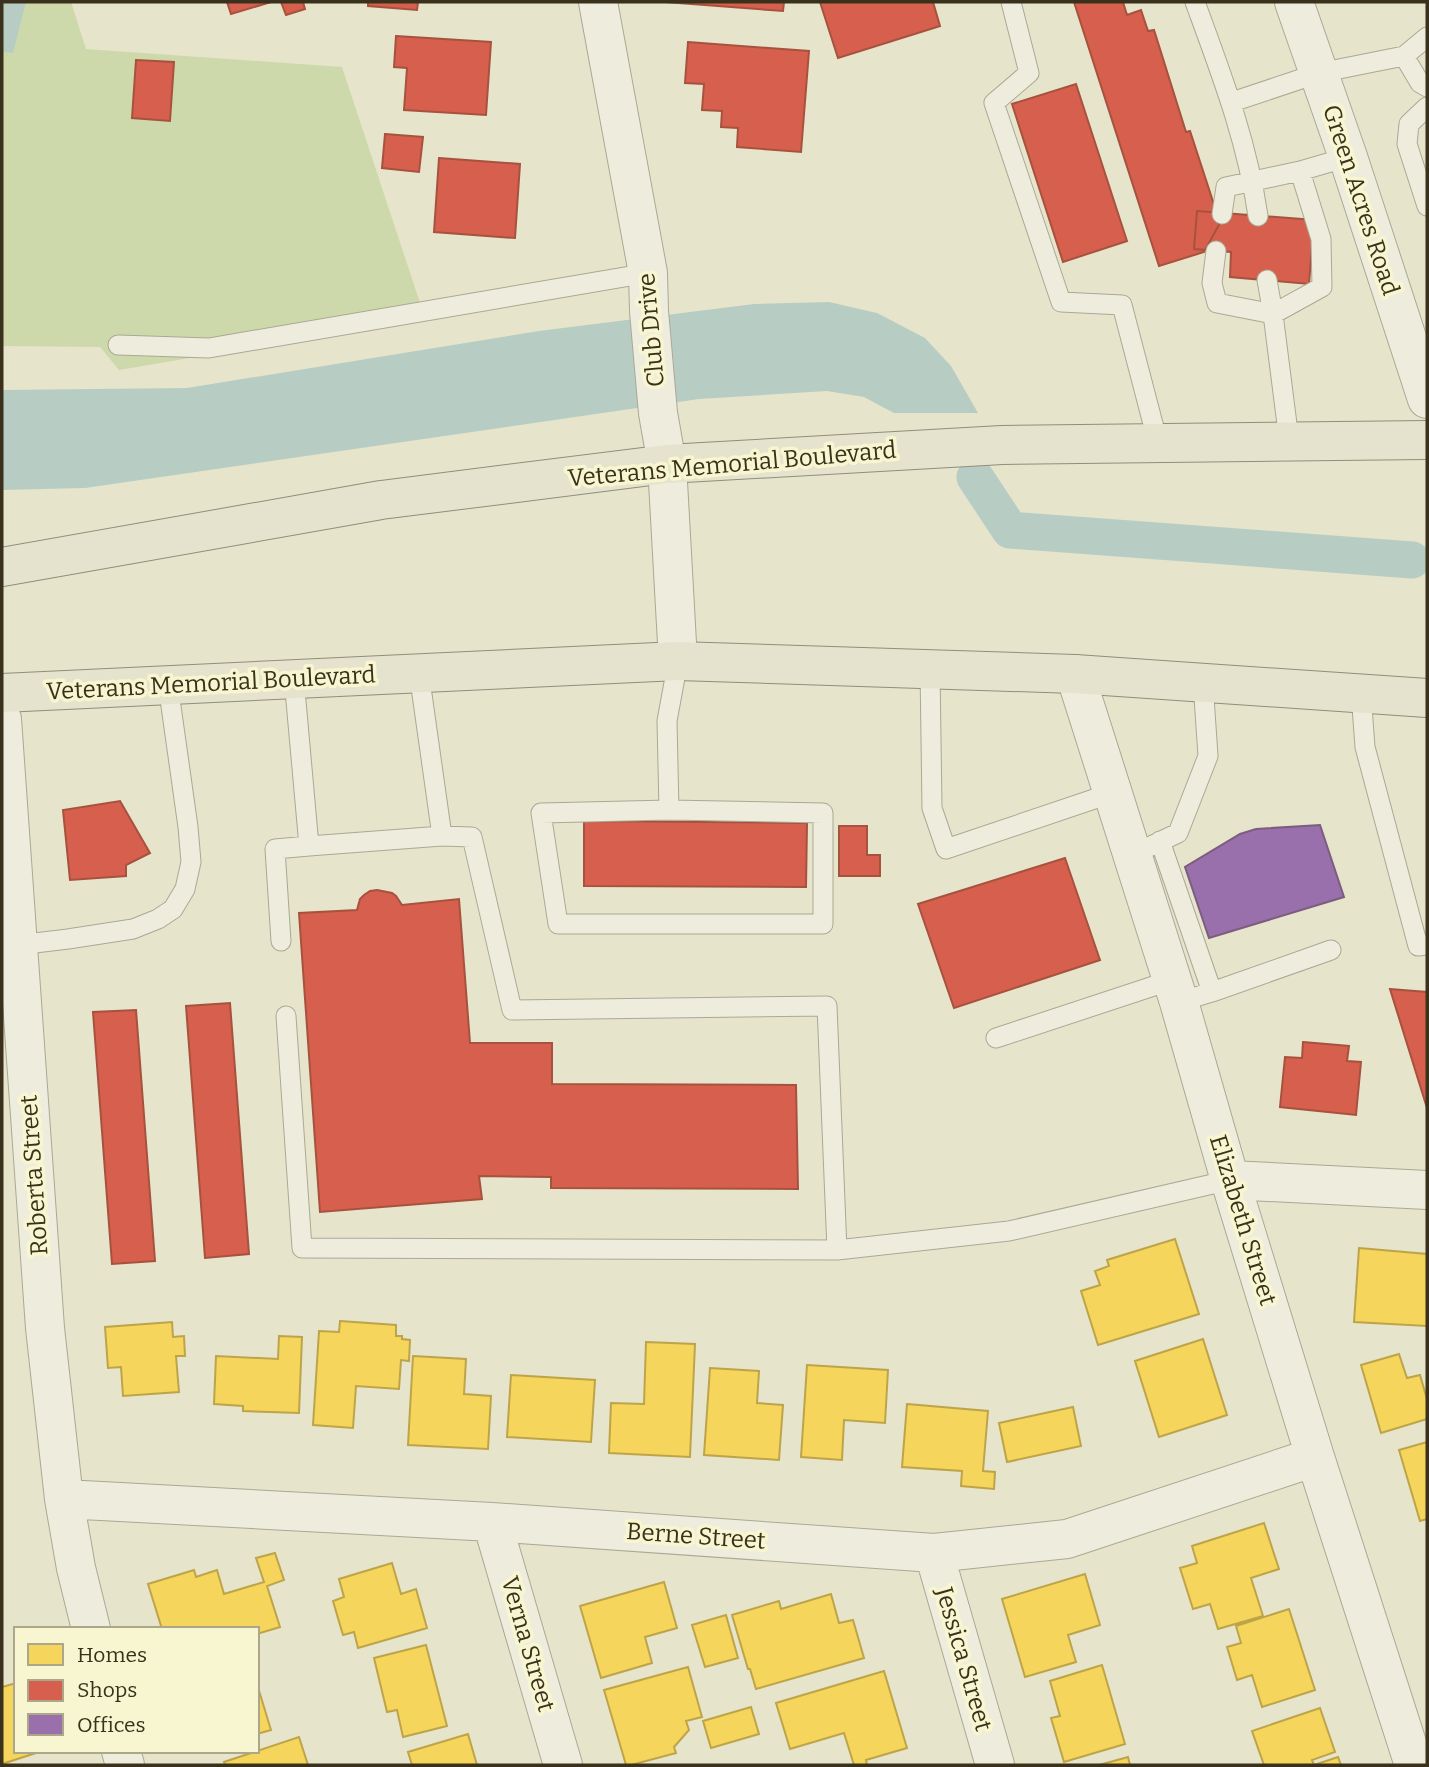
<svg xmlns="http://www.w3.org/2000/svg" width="1429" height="1767" font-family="Bitter,serif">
<rect width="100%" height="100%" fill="#e6e4ca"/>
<!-- green -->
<path fill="#ced9ab" d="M2,2H71L86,49L342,67L425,318L119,370L100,347L2,346Z"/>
<!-- water -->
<path fill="#b7cdc4" d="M2,2H26L13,53L2,52Z
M829,302L877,313L925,338L951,366L978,413H894L864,397L827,391L699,399L85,488L2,490V390L187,388L539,331L754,304Z"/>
<!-- homes -->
<path fill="#f6d55c" stroke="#bea449" stroke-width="2" d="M1175,1239L1199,1314L1098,1345L1081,1291L1100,1285L1095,1271L1109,1266L1107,1260Z
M1359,1248L1427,1254V1326L1354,1322Z
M340,1321L396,1325V1336H402V1339L410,1340L409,1361L401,1360L399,1389L356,1386L353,1428L313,1425L319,1331L339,1332Z
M172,1322L173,1337L184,1336L185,1356H176L179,1392L123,1396L121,1367L108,1368L105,1327Z
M279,1336L302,1337L299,1413L243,1411V1406L214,1404L216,1356L278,1359Z
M1203,1339L1227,1415L1159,1437L1135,1361Z
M646,1342L695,1344L690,1457L609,1453L611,1403L644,1404Z
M1399,1354L1407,1378L1420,1375L1427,1399V1419L1381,1433L1361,1365Z
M413,1356L466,1359L464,1394L491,1396L488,1449L408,1445Z
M807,1365L888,1370L885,1423L844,1420L842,1460L801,1457Z
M710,1368L759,1371L757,1403L783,1405L779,1460L704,1455Z
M511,1375L595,1380L591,1442L507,1437Z
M907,1404L988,1411L983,1471L995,1472L994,1489L961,1486L962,1471L902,1467Z
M1073,1407L1081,1446L1007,1462L999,1423Z
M1427,1442V1519L1420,1521L1399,1450Z
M1264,1523L1279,1569L1251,1578L1263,1616L1218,1629L1210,1604L1193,1609L1180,1568L1197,1563L1192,1546Z
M275,1553L284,1580L267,1586L280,1627L257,1634V1629H162L148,1584L194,1570L196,1577L217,1570L224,1594L264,1582L256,1558Z
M392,1563L401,1594L416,1589L427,1628L358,1648L354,1632L343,1635L333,1601L344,1597L339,1579Z
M1085,1574L1100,1625L1068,1635L1076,1662L1025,1677L1002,1599Z
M664,1582L677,1628L645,1637L652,1663L601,1678L580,1606Z
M831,1594L839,1623L853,1620L864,1658L756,1689L750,1669H748L732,1615L779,1601L781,1609Z
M1289,1609L1315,1690L1262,1707L1252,1675L1237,1680L1227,1647L1241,1643L1236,1626Z
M726,1615L738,1658L705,1667L692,1625Z
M426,1645L447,1726L403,1737L397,1710L387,1712L374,1658Z
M1102,1665L1125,1744L1064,1762L1051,1718L1060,1716L1050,1681Z
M688,1667L702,1717L686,1721L689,1730L674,1747L676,1753L631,1765H626L604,1690Z
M884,1671L907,1748L866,1760L867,1765H854L844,1733L790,1749L776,1703Z
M16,1683V1751H42L2,1764V1687Z
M257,1684L271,1730L257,1734Z
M751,1707L759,1734L711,1748L703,1721Z
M1320,1708L1335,1752L1312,1760L1314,1765L1338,1757L1341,1765H1264L1252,1731Z
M468,1734L477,1765H412L408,1752Z
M299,1737L308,1765H225L224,1762Z
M1128,1757L1130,1765H1099Z"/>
<!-- shops -->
<path fill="#d6604d" stroke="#a7523e" stroke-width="2" d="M227,2H271L231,14Z
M281,2H303L305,9L286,15Z
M368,2H418L417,10L368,6Z
M665,2H784L783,11Z
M820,2H933L940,26L838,58Z
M1074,2H1123L1127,15L1141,10L1148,31L1154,30L1186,132L1190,131L1220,223L1204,252L1159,266Z
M396,36L491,42L486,115L404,110L407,68L394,67Z
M688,42L809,51L801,152L737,147L738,128L721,127L722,111L702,110L704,84L685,83Z
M136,60L174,62L170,121L132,118Z
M1076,84L1127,241L1063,262L1012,104Z
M385,134L423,137L419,172L382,168Z
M439,158L520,164L515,238L434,232Z
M1197,211L1314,220L1309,284L1230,277L1231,252L1194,249Z
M120,801L150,853L126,865V876L70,880L63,810Z
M584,821L807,823L806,887L584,886Z
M839,826H867V855H880V876H839Z
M1065,858L1100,960L954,1008L918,904Z
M377,890L392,893L396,896L402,905L459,899L470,1043H552V1084L796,1085L798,1189L551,1188V1177L479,1176L482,1199L320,1212L299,913L357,910L360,899L364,895L370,891Z
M1390,989L1427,992V1108Z
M230,1003L249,1254L205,1258L186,1006Z
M136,1010L155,1261L112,1264L93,1012Z
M1303,1042L1349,1046L1347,1061L1361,1062L1356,1115L1280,1107L1285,1057L1302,1058Z"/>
<!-- offices -->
<path fill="#9970ab" stroke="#7c5d80" stroke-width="2" d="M1320,825L1344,897L1209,938L1185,867L1240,834L1256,829Z"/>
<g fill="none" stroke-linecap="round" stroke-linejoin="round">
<!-- canal -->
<path stroke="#b7cdc4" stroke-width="37" d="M975,477L1010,530L1412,560"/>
<defs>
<path id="service" d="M1011,2L1029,73L994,103L1061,302L1122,305L1158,443
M1195,2C1221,73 1247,140 1258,216
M1404,56L1420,83L1427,87
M1232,102L1319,73L1404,56L1427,37
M1427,107L1409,124L1407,144L1427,206
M1300,171L1348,157
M1216,251L1212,283L1217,303L1273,314L1322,287L1321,239L1300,171L1226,187L1222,214
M1267,280L1273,314L1289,440
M118,345L209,348L648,273
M930,669L932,808L946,849L1112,793
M419,673L442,836L472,837L512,1010L827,1006L837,1250L1009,1231L1230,1180
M294,679L309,846L442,836
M1361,693L1365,747L1418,946L1427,945
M669,810L823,813V924H558L541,813L669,810L667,721L678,661
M1160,841L1212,992
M1132,855L1178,833L1208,756L1203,682
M281,941L275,849L309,846
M18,945L68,939L133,929L158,919L173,909L185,889L191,862L188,827L168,685
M1179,1002L1212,992L1331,950
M286,1016L302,1248L837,1250
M996,1038L1172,980"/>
<path id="minor" d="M598,2L648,273L649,311L658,413L667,464L678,661
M1294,2L1348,157L1427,399
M1075,674L1179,1002L1230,1180L1315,1457L1414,1765
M2,719L45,1328L64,1499L76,1568L91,1629
M1230,1180L1427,1190
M64,1499L492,1522L934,1553L1067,1539L1315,1457
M492,1522L563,1765
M934,1553L995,1765
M121,1751L125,1765"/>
<path id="primary" d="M2,567L381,500L667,464L1002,445L1427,440
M2,693L678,661L1075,674L1427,698"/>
</defs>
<!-- service casing -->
<use href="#service" stroke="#aba894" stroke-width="21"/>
<!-- minor casing -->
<use href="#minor" stroke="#aba894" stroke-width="40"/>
<!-- primary casing -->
<use href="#primary" stroke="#908d7b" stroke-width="40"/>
<!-- service -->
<use href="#service" stroke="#eeecdd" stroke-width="19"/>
<!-- minor -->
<use href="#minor" stroke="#eeecdd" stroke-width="38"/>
<!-- primary -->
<use href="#primary" stroke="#e5e3cd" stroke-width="38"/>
</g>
<g text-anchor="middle" stroke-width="7" stroke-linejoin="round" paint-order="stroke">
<!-- street labels -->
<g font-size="24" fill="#3a311c" stroke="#f8f6d0">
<text transform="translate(1361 200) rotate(72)" y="8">Green Acres Road</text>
<text transform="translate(651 330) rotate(-95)" y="8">Club Drive</text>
<text transform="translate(732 464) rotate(-5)" y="8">Veterans Memorial Boulevard</text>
<text transform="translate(211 683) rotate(-3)" y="8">Veterans Memorial Boulevard</text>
<text transform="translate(34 1175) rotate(-94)" y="8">Roberta Street</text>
<text transform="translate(1243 1220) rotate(73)" y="8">Elizabeth Street</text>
<text transform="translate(696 1536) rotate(4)" y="8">Berne Street</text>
<text transform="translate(528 1644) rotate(74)" y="8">Verna Street</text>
<text transform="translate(964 1659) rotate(74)" y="8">Jessica Street</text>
</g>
</g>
<!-- border -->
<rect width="1429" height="1767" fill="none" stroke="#3a311c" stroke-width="7"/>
<!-- legend -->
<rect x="14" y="1627" width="245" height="126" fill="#f8f6d0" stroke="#aca788" stroke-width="2"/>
<rect x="28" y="1644" width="35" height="21" fill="#f6d55c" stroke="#aca788" stroke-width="2"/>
<text x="77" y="1662" font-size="21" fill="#3a311c">Homes</text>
<rect x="28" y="1680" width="35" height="21" fill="#d6604d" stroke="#aca788" stroke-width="2"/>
<text x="77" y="1697" font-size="21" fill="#3a311c">Shops</text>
<rect x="28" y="1714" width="35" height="21" fill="#9970ab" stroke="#aca788" stroke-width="2"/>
<text x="77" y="1732" font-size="21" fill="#3a311c">Offices</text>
</svg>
